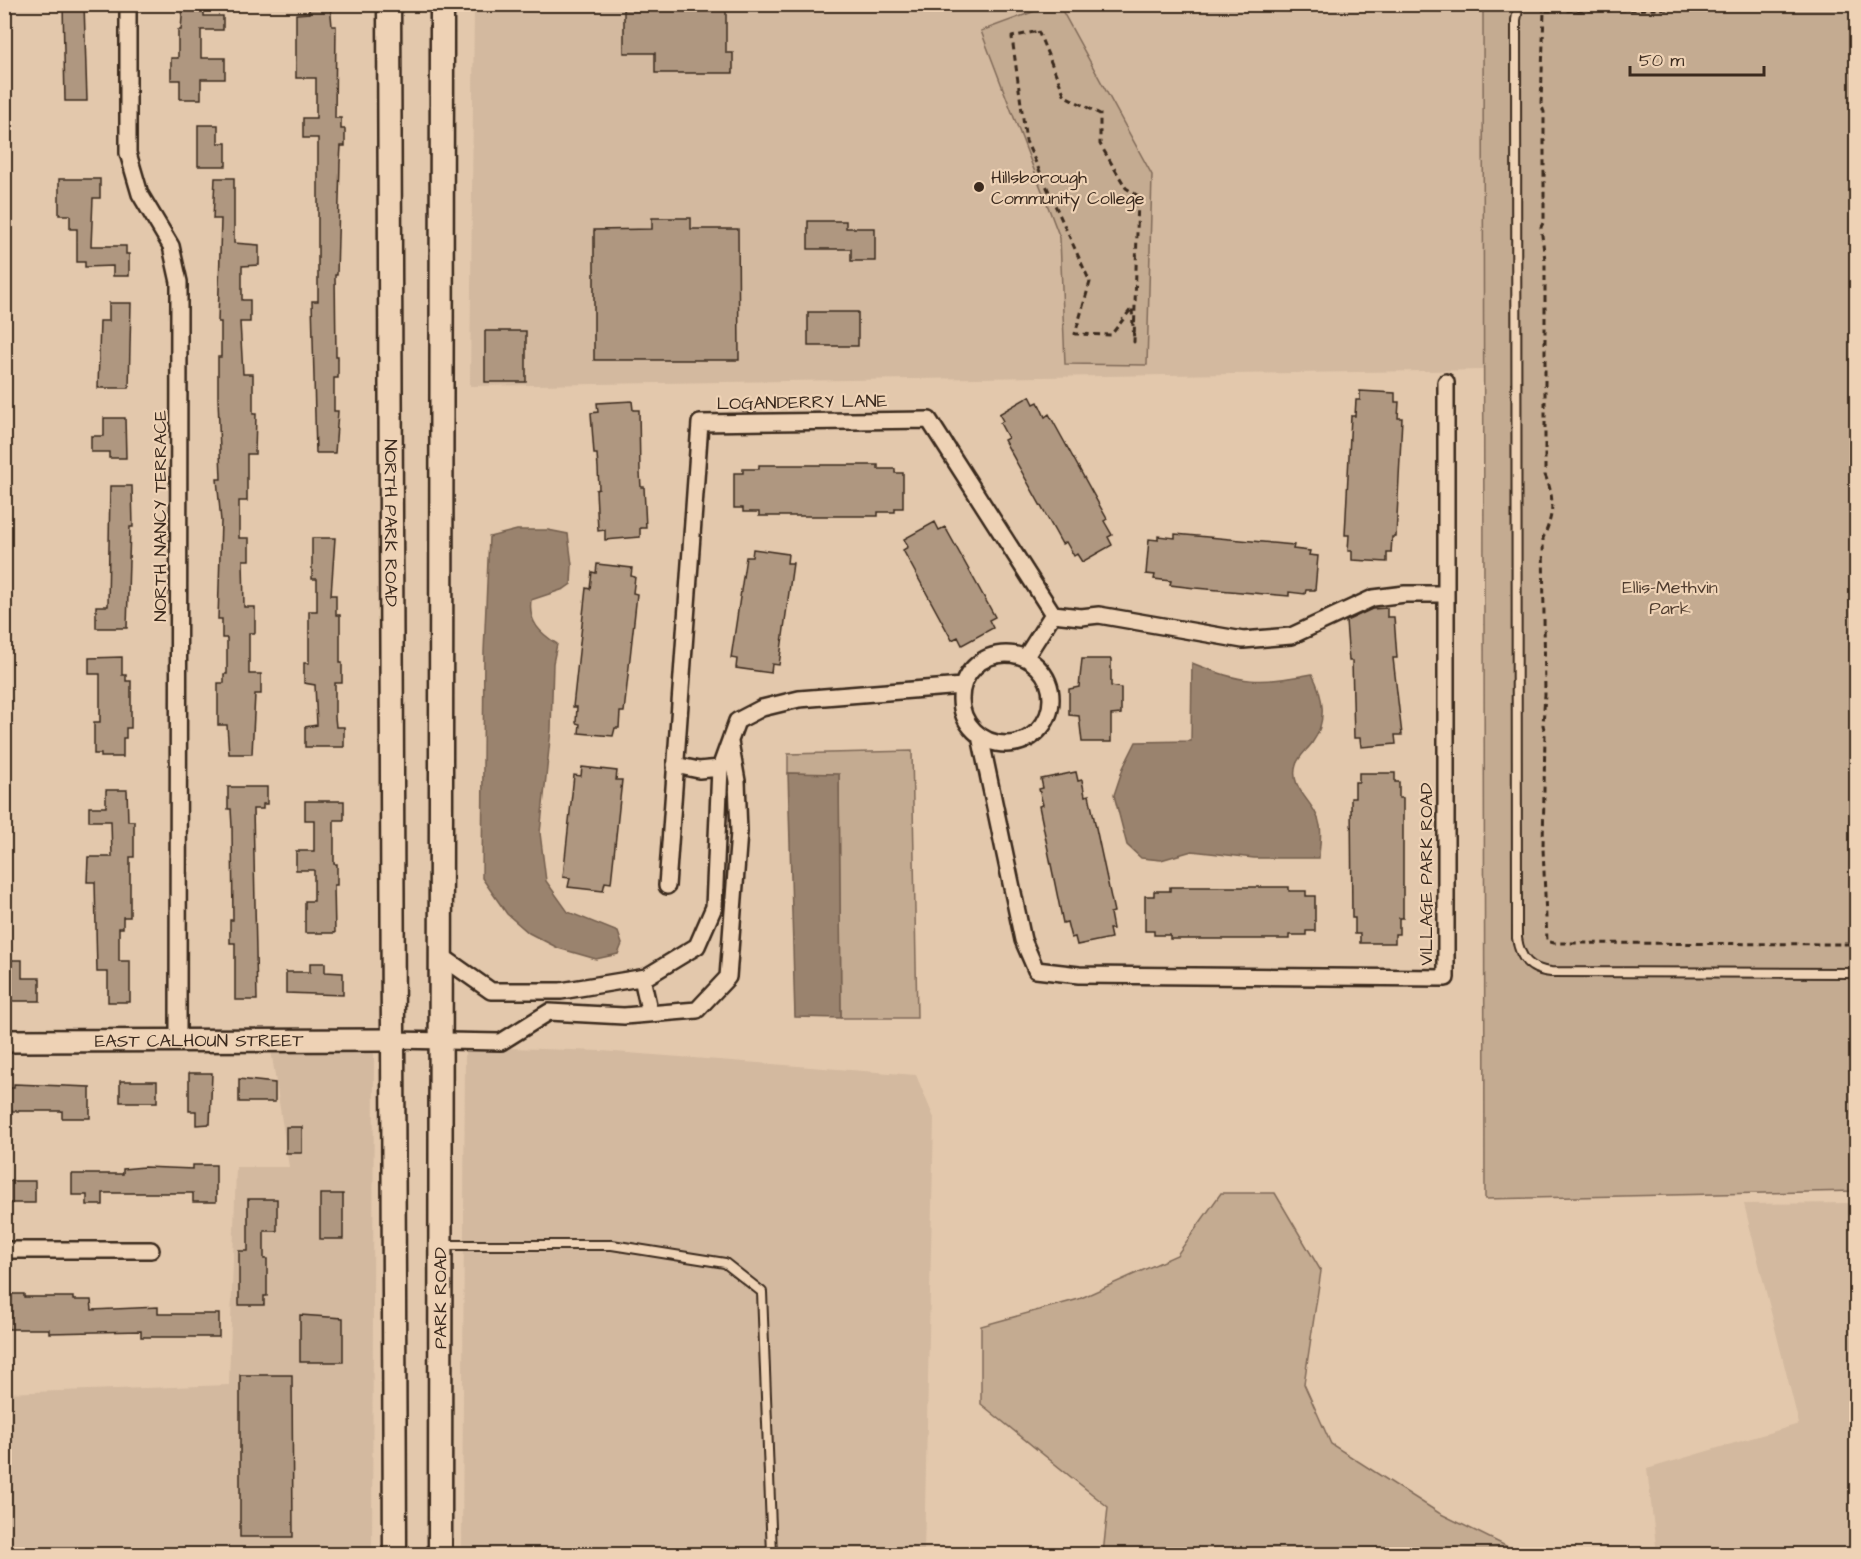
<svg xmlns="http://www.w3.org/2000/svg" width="1861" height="1559" font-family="'Architects Daughter',sans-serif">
<rect width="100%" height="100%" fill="#e3c8ac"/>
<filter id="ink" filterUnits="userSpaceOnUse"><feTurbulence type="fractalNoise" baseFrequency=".0167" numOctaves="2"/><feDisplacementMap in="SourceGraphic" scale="12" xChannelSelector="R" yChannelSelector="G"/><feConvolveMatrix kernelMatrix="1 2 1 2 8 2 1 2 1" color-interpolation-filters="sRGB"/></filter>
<g filter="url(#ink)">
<!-- built -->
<path fill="#d3b99f" d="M474,5H1486L1487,370L470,386Z
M510,1048L602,1051L916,1075L934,1118L924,1554H462L465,1051L500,1052Z
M271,1050L374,1051L372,1554H5L4,1393L229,1385L236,1167H289Z
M1856,1203V1554H1657L1647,1469L1799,1424L1744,1204Z"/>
<!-- green -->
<path fill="#c4ab91" stroke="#806a58" stroke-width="1.5" d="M1054,4L1059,5L1152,175L1147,365L1065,364L1060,238L981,31Z
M1483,5H1856V1191L1485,1199Z
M912,751L917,1018H841L839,775L788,773V754Z
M1221,1193H1275L1321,1271L1304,1384L1331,1444L1439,1513L1522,1554H1103L1108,1507L981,1404V1326L1079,1299L1177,1255Z"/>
<!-- water -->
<path fill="#9a836e" stroke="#745f4e" stroke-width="1.5" d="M517,530H548L568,534L572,565L571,584L564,589L531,600C528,622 540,633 557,644L553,663L551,730L540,833L546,881L568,912L618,932L622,944L618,954L596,959L558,948L529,933L507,914L482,878L484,652L489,537Z
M1192,663C1245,684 1256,684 1312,674C1323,695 1328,721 1312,743C1308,749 1298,757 1296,765C1288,789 1317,803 1320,826C1322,836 1319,848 1319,858H1254L1192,851L1161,860L1141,858L1127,845L1114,795L1123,768L1136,742L1191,741Z
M788,773L839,774L841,1018L795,1017Z"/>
<!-- building -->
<path fill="#af9780" stroke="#3b2a1e" stroke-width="1.5" d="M63,4H84L87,101H65Z
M183,4H204V16H223V30H201V58H225V79H201V99H180V80H171V58H178V30H181Z
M309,4H330L332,26H336L335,118H341V129H345V146H341L340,162L337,275H335L336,356H338V378H334V411H338L335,453H316L312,301H318V138H303V118H316V78H296V14L309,13Z
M624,8H726V53H733V73H655V53H624Z
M198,125H218V143H226V166H198Z
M215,178H234V243L259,245V265L242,266V300H250V322H240L243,374H253V414H256L255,454H247V501H239V538H249V560H243L244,607H255V633H249V674H261V694H255L252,754H229L227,725H218V683H224V674H227V638H222V619H218L221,521L217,479H221L218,398V357H221V322H218L221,219H213Z
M59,179H100V198H93L91,246H126V254H129V276H113V266L85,267V262H77V229H70V215H59Z
M652,218H691V229H738L739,360H594V230L652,229Z
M808,221H846V228H875V261H851V249H808Z
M109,303H131L129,388H98L100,321H109Z
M808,312H858V346H808Z
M485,331H526V382H485Z
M1360,391L1395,393V402H1399L1398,418H1402L1396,537H1392L1391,553H1387V562L1352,560V551H1348L1349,535H1345L1351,416H1355L1356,400H1360Z
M1030,396L1034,404L1038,402L1045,417L1049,414L1107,519L1104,521L1112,535L1108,537L1112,545L1082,562L1077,554L1074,556L1066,542L1062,544L1004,440L1008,438L1000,423L1003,421L999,414Z
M632,401L633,410H639L640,473L641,487H644L646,528H640V537L605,540V530L598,531L596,490L599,489L598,468L597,454H594L591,413L598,412L597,403Z
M104,418H125L126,458H109V452H91V436H104Z
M759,465H878V469H895V473H903V508H895V512H878V516H759V512H743V508H734V473H743V469H759Z
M110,486H132L133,527H130L127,628H96V606H108Z
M935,522L939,530L945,527L995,617L989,620L993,628L962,645L958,637L952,640L903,550L908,547L904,539Z
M1175,534L1294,545L1293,549L1310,551L1309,555L1318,556L1315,590H1306L1305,594L1289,592V596L1195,588L1170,585L1171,581L1154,579L1155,575L1146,574L1149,539L1158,540V536L1175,538Z
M312,538H335L331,595H336V615H340V663H342V683H335V717L336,727H344V747H305V727L317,725L315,685L304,683V663H309V611H317V579H312Z
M753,549L788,554L787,563H793L779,665L772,664L771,673L736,668L737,659L731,658L746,557H752Z
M597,564L632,568L631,576L635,577L633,593L637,594L624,712H620L619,728H615L613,736L579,733L580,724L576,723L577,707H573L586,588L590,589L592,572L596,573Z
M1387,608V617H1394L1397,658H1393L1402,735H1395L1396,744L1361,747L1360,738H1354L1352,661H1349L1346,621L1372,609Z
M122,657V675H126V681H131V728H126V738H123V757H101V754H94V722H100V674H89V658Z
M1082,659H1111V686L1121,688V714L1111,715V742H1082L1079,716L1069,715V689L1079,687Z
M582,767L617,771L616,780H622L611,883L605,882L603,891L568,887L570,878L563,877L574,775L581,776Z
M1076,772L1078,781L1082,780L1085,796L1089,795L1114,912L1110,913L1113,929H1109L1111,938L1077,945L1075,937L1071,938L1067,922L1063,923L1039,806L1043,805L1039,789L1043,788L1041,779Z
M1359,773H1395V782H1399V798H1403V918H1399V934H1395V943H1360V934H1355V918H1352L1351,798H1355V782H1359Z
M228,787H267V804H263V809H253L257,1000H235V943H230V920H233L232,827L231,809H228Z
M106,790H127L128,821H134V857H130V917H123V928H119V961H130V1002H108V972H97L95,882H87L88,857H112L111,821H89V807H106Z
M305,801H344V820H334V864H337V885H334L335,933H305V901H314V870H296V851H314V820H305Z
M1170,887H1289V891H1306V896H1315V931H1306V935H1289V939H1170V935H1154V931H1145V896H1154V891H1170Z
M4,960H22V978H40V1001H4Z
M310,963H325V972L343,973V995L286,993V972H310Z
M189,1073H212L210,1124L196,1125V1111H189Z
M239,1079L275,1083V1102H239Z
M120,1081H157V1102H120Z
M14,1084L90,1087V1118H62V1111H4V1088H14Z
M286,1127H302V1153H286Z
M193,1165H216V1202H193V1193H103V1205H87V1195H72V1174H123V1169L144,1167L193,1169Z
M4,1181H35V1203H4Z
M320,1194H343V1239H320Z
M248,1199H277V1231H264V1259H267V1296H264V1305H239V1251H248Z
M9,1294H24V1297H73V1300H91L92,1310L158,1307V1314H219V1337H141V1331L49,1333V1329H8V1319H4V1297H9Z
M300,1315L343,1318V1362H300Z
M240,1375H292L293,1537H240Z"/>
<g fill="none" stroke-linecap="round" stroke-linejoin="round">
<defs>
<path id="lane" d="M1519,4L1516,20L1517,938C1520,959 1530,970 1551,972L1856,973
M443,1245H612L725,1263L762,1292L772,1554"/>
<path id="street" d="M128,4V153L140,194L171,246L179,282L178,1039
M1053,614L1081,617L1099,615L1243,640L1291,636L1373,598L1405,594H1446
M961 699a45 45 0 1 1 90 0a45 45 0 1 1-90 0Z
M980,736L1023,940L1036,970L1079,975L1446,978V382
M675,765L699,770L720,768
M667,886L700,423L929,420L1053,614L1025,658
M440,955L491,991H561L646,977L697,946L714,907L720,768L737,721L762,708L799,699L962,686
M642,978L650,1014
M393,1040L501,1042L549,1012L624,1016L697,1010L728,977L739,832L737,781L730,742
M4,1250H151"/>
<g id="secondary">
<path id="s1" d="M4,1041L393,1040"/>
</g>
<g id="primary">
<path id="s2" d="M389,4L395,1554"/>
<path id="s3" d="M440,1554L442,4"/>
</g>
</defs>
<!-- lane casing -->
<use href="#lane" stroke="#3b2a1e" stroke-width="12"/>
<!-- street casing -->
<use href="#street" stroke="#3b2a1e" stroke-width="20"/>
<!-- secondary casing -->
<use href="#secondary" stroke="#3b2a1e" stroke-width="26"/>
<!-- primary casing -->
<use href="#primary" stroke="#3b2a1e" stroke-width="27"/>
<!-- path -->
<path stroke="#3b2a1e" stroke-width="3" stroke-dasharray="6 4.5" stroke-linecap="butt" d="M1534,4L1544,11
M1856,6L1544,11L1541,104L1544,112V221L1541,227L1545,260V475C1555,498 1554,515 1543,538L1545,694L1543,725L1545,733L1543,848L1547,941L1554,943L1856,944
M1038,31L1065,96L1100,114V144L1126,188L1138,196L1134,342L1132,308L1111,335L1075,334L1090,282L1026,141L1012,37Z"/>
<!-- lane -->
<use href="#lane" stroke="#eed2b5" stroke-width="8"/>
<!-- street -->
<use href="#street" stroke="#eed2b5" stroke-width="15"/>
<!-- secondary -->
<use href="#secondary" stroke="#eed2b5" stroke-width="21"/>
<!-- primary -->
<use href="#primary" stroke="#eed2b5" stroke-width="22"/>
</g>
</g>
<!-- markers -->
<circle fill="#3b2a1e" stroke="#eed2b5" stroke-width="2" cx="979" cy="187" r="6"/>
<g text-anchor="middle" stroke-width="4.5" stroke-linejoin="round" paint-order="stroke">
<!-- poi labels -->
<g font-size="18" fill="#3b2a1e" stroke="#eed2b5" text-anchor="start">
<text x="991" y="183">Hillsborough<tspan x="991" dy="21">Community College</tspan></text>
</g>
<!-- street labels -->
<g font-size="18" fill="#3b2a1e" stroke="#eed2b5">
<text transform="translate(802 402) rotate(-1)" y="6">LOGANDERRY LANE</text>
<text transform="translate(160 516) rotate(-90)" y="6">NORTH NANCY TERRACE</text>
<text dy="6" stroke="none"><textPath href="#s2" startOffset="519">NORTH PARK ROAD</textPath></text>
<text transform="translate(1426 874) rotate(-90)" y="6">VILLAGE PARK ROAD</text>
<text dy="6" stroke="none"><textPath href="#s1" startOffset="195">EAST CALHOUN STREET</textPath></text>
<text dy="6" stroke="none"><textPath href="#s3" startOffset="256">PARK ROAD</textPath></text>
</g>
<!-- park labels -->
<g font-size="18" fill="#503d2f" stroke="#eed2b5">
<text x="1670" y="593">Ellis-Methvin<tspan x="1670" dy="21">Park</tspan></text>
</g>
</g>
<!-- margin -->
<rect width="1861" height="1559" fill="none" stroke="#eed2b5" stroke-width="24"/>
<rect x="12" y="12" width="1837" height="1535" fill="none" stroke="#3b2a1e" stroke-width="2" filter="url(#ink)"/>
<!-- scale -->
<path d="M1630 66v9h134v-9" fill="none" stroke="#3b2a1e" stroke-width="3"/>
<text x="1639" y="66" font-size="18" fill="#3b2a1e" stroke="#eed2b5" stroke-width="4.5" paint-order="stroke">50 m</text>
</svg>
